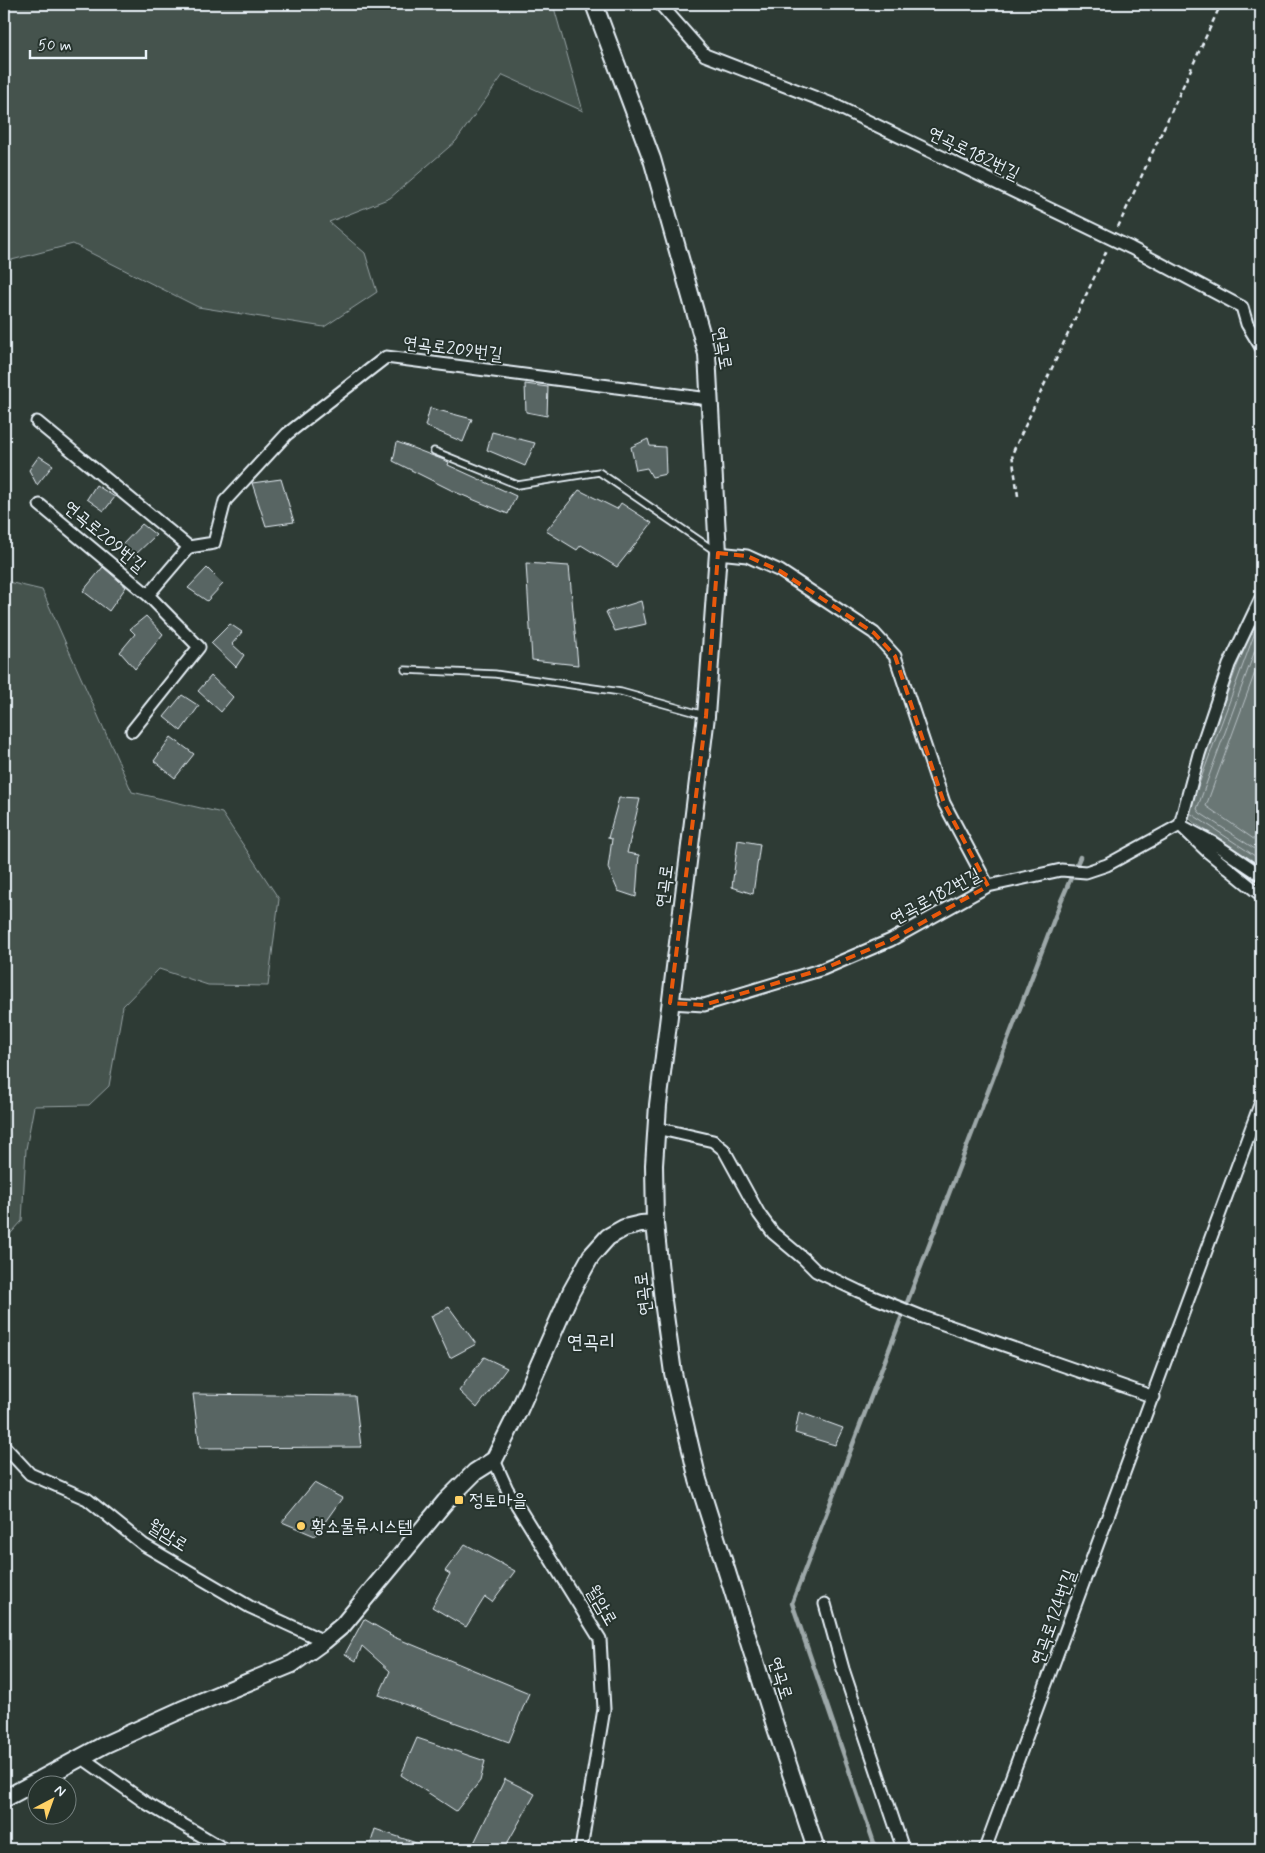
<svg xmlns="http://www.w3.org/2000/svg" width="1265" height="1853" font-family="Mynerve,'Poor Story',sans-serif">
<rect width="100%" height="100%" fill="#2e3b35"/>
<filter id="ink" filterUnits="userSpaceOnUse"><feTurbulence type="fractalNoise" baseFrequency=".02" numOctaves="2"/><feDisplacementMap in="SourceGraphic" scale="10" xChannelSelector="R" yChannelSelector="G"/><feConvolveMatrix kernelMatrix="1 2 1 2 8 2 1 2 1" color-interpolation-filters="sRGB"/></filter>
<g filter="url(#ink)">
<!-- green -->
<path fill="#45524e" stroke="#96a2a3" d="M4,4H553L583,111L503,75L456,141L390,198L329,222L365,253L377,292L324,327L198,307L73,244L4,262Z
M4,581L42,590L132,792L222,813L279,899L268,986L208,985L159,969L123,1006L109,1086L89,1105L34,1106L26,1149L22,1221L4,1241Z"/>
<!-- water -->
<path fill="#6b7775" stroke="#9da8a9" d="M1261,602V866L1193,822L1183,813Z"/>
<g fill="none" stroke-linecap="round" stroke-linejoin="round">
<!-- shore -->
<path stroke="#b6c0c4" stroke-width="1" d="M1261,634L1197,809L1200,813L1261,853
M1261,656L1206,806L1261,844
M1196,792L1261,616
M1190,813L1261,860"/>
<!-- stream -->
<path stroke="#9da8a9" stroke-width="4.5" d="M876,1849L792,1603L1061,901L1080,857"/>
</g>
<!-- building -->
<path fill="#596563" stroke="#e8f1f8" d="M525,384L548,387L547,416L526,412Z
M430,408L472,419L463,442L425,426Z
M492,432L535,443L525,466L487,450Z
M648,439L650,446L665,447L666,474L652,477L647,468L636,470L631,447Z
M397,442L449,462L448,465L516,496L508,514L455,492L393,461Z
M39,456L53,465L37,485L29,470Z
M281,479L294,522L266,526L252,483Z
M96,485L115,497L104,511L87,499Z
M579,490L617,509L621,503L652,523L617,567L581,545L577,550L546,531Z
M142,524L156,535L133,557L122,545Z
M526,563L569,566L578,665L532,660Z
M103,567L126,587L109,611L83,591Z
M207,568L223,584L207,601L188,588Z
M641,601L646,624L615,631L606,612Z
M146,616L163,634L135,669L120,652L135,634L130,629Z
M230,624L242,632L232,644L244,655L236,667L211,643Z
M211,676L233,697L221,712L198,691Z
M182,695L199,706L181,731L164,717Z
M171,737L194,754L175,778L154,761Z
M619,798L640,799L627,853L639,855L636,897L618,891L608,868L612,839L608,838Z
M738,840L760,844L753,894L732,887Z
M449,1307L476,1344L450,1358L431,1316Z
M484,1357L507,1368L477,1408L459,1391Z
M193,1394L355,1396L361,1447L200,1448Z
M799,1412L843,1428L835,1445L795,1433Z
M314,1483L342,1498L315,1536L282,1522Z
M465,1544L515,1571L492,1602L485,1597L466,1627L432,1607L450,1574L445,1571Z
M364,1619L390,1634L389,1635L529,1693L509,1742L379,1695L390,1671L362,1646L356,1661L345,1654Z
M417,1738L485,1761L480,1781L456,1811L401,1775Z
M505,1779L535,1794L504,1849H482L474,1843Z
M375,1829L428,1847V1849H369Z"/>
<g fill="none" stroke-linecap="round" stroke-linejoin="round">
<defs>
<path id="lane" d="M434,451L518,485L599,472L715,551
M405,670L495,674L621,692L704,715"/>
<path id="street" d="M660,4L705,55L832,104L1131,248L1242,307L1247,324L1261,347
M37,422L189,547
M40,505L148,595L199,647L132,731
M718,553L747,556L780,571L874,633L895,656L944,803L988,886
M148,595L189,547L214,543L225,501L287,434L386,357L709,399
M1261,598L1229,665L1199,754L1180,825L1208,852L1261,895
M670,1003L704,1005L823,969L891,940L988,886L1061,870L1086,872L1107,865L1180,825L1212,842L1261,875
M656,1128L713,1141L724,1150L759,1214L773,1233L804,1259L816,1271L858,1291L923,1317L1154,1397
M4,1446L30,1474L87,1499L144,1545L250,1607L324,1641
M494,1460L507,1489L600,1639L604,1709L581,1849
M825,1604L843,1669L903,1849
M81,1757L146,1803L224,1849
M985,1849L1261,1102"/>
<path id="secondary" d="M594,4L652,159L707,354L718,553L706,716L658,1105L654,1165L655,1223L663,1301L673,1373L698,1480L776,1728L816,1849
M4,1799L104,1745L181,1710L292,1664L324,1641L343,1625L445,1502L475,1472L494,1460L519,1410L571,1292L591,1256L608,1237L624,1228L641,1224L655,1223"/>
</defs>
<!-- lane casing -->
<use href="#lane" stroke="#e8f1f8" stroke-width="9"/>
<!-- street casing -->
<use href="#street" stroke="#e8f1f8" stroke-width="15"/>
<!-- secondary casing -->
<use href="#secondary" stroke="#e8f1f8" stroke-width="20"/>
<!-- path -->
<path stroke="#e8f1f8" stroke-width="2.5" stroke-dasharray="5 4" stroke-linecap="butt" d="M1118,227L1221,4
M1018,496L1012,454L1107,250"/>
<!-- lane -->
<use href="#lane" stroke="#26332d" stroke-width="5.5"/>
<!-- street -->
<use href="#street" stroke="#26332d" stroke-width="11"/>
<!-- secondary -->
<use href="#secondary" stroke="#26332d" stroke-width="16"/>
</g>
</g>
<!-- marked area -->
<path fill="none" stroke="#e8590c" stroke-width="4" stroke-dasharray="10 6" stroke-linejoin="round" d="M718,553L747,556L780,571L874,633L895,656L944,803L988,886L891,940L823,969L704,1005L670,1003L706,716Z"/>
<!-- markers -->
<g fill="#ffd166" stroke="#26332d" stroke-width="2">
<rect x="454" y="1495" width="10" height="10" rx="2.5"/>
<circle cx="301" cy="1526" r="5"/>
</g>
<g text-anchor="middle" stroke-width="4" stroke-linejoin="round" paint-order="stroke">
<!-- street labels -->
<g font-size="18" fill="#e8f1f8" stroke="#26332d">
<text transform="translate(974 153) rotate(26)" y="6">연곡로182번길</text>
<text transform="translate(453 348) rotate(7)" y="6">연곡로209번길</text>
<text transform="translate(723 348) rotate(80)" y="6">연곡로</text>
<text transform="translate(105 536) rotate(40)" y="6">연곡로209번길</text>
<text transform="translate(664 886) rotate(-83)" y="6">연곡로</text>
<text transform="translate(935 896) rotate(-28)" y="6">연곡로182번길</text>
<text transform="translate(643 1294) rotate(-97)" y="6">연곡로</text>
<text transform="translate(168 1535) rotate(32)" y="6">월암로</text>
<text transform="translate(602 1605) rotate(60)" y="6">월암로</text>
<text transform="translate(1053 1617) rotate(-70)" y="6">연곡로124번길</text>
<text transform="translate(781 1678) rotate(73)" y="6">연곡로</text>
</g>
<!-- poi labels -->
<g font-size="18" fill="#e8f1f8" stroke="#26332d" text-anchor="start">
<text x="469" y="1506">정토마을</text>
<text x="311" y="1532">황소물류시스템</text>
</g>
<!-- quarter labels -->
<g font-size="20" fill="#e8f1f8" stroke="#26332d">
<text x="591" y="1348">연곡리</text>
</g>
</g>
<!-- margin -->
<rect width="1265" height="1853" fill="none" stroke="#26332d" stroke-width="20"/>
<rect x="10" y="10" width="1245" height="1833" fill="none" stroke="#e8f1f8" stroke-width="2" filter="url(#ink)"/>
<!-- north arrow -->
<g transform="translate(52 1800) rotate(41)"><circle r="24" fill="#26332d" stroke="#747f7e"/>
<path d="M0-4L9 19L0 12L-9 19Z" fill="#ffd166"/>
<text y="-8" font-size="14" font-weight="bold" text-anchor="middle" fill="#e8f1f8">N</text>
</g>
<!-- scale -->
<path d="M30 50v8h116v-8" fill="none" stroke="#e8f1f8" stroke-width="2.5"/>
<text x="38" y="50" font-size="15" fill="#e8f1f8" stroke="#26332d" stroke-width="4" paint-order="stroke">50 m</text>
</svg>
